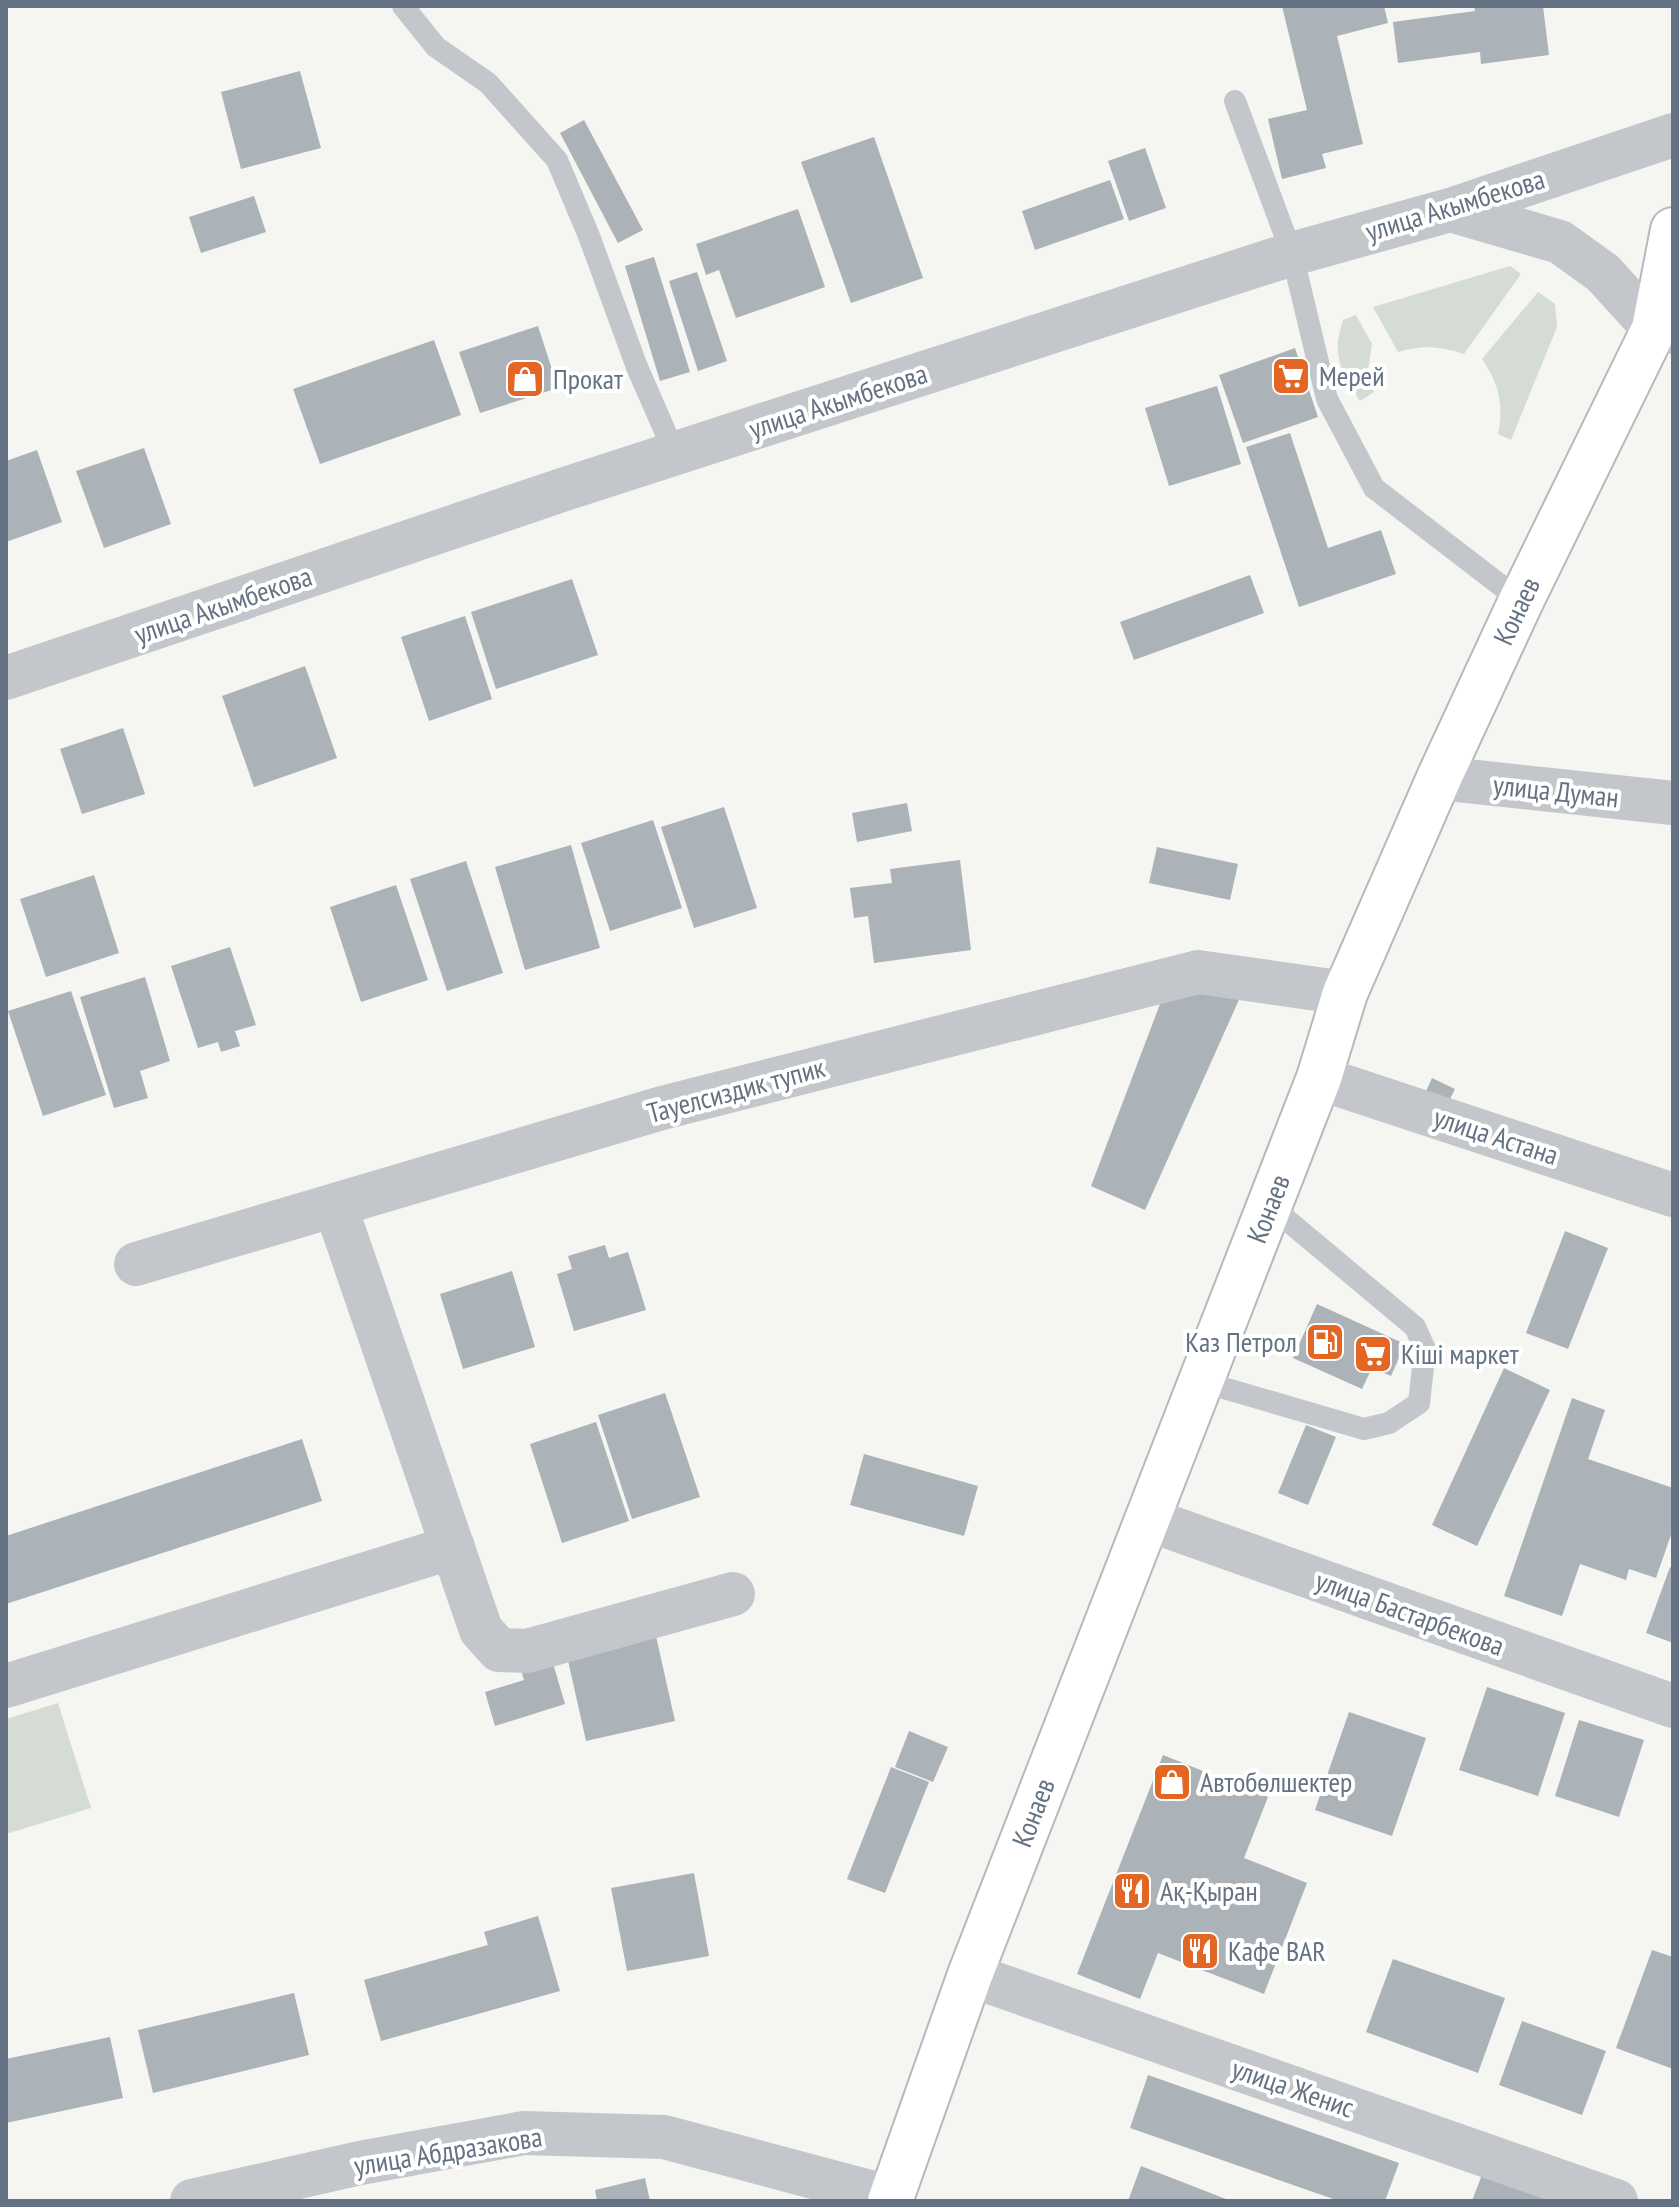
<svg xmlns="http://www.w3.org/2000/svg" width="1679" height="2207" font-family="'PT Sans Narrow',sans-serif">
<rect width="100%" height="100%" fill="#f5f6f2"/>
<!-- green -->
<path fill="#d5dcd3" d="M1510,266L1521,274L1464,354C1440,346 1422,345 1398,352L1373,307Z
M1538,292L1555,304L1557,327L1511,440L1498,434C1504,404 1499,384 1482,359Z
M1356,315L1372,344L1367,377L1374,392L1360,401C1341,370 1331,356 1343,320Z
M58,1703L91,1808L6,1834V1719Z"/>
<!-- building -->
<path fill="#abb2b8" d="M1282,6H1384L1388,23L1337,36L1363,144L1322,154L1326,168L1282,179L1268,119L1307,110Z
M1474,6H1543L1549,55L1481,64L1480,52L1398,63L1393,22L1475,11Z
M300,71L321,148L241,169L221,92Z
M584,120L643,230L618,243L560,133Z
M874,137L923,278L851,303L801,162Z
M1145,148L1166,208L1129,221L1108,161Z
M1110,180L1124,219L1035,250L1022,211Z
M254,196L266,232L201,253L189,217Z
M798,209L825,287L736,318L719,270L706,275L696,244Z
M654,257L690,372L660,381L625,266Z
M697,272L727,361L698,371L669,281Z
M538,326L558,388L480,413L459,352Z
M434,340L461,415L320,464L293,389Z
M1295,348L1318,417L1243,443L1219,375Z
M1217,386L1241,464L1169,486L1145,408Z
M1290,433L1328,548L1381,530L1396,574L1299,607L1246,447Z
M144,448L171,524L104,548L76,471Z
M37,450L62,522L6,542V461Z
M1250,575L1264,613L1134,660L1120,622Z
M572,579L598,655L496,689L471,612Z
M465,616L492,699L429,721L401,637Z
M305,666L337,758L254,787L222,696Z
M123,728L145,794L82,814L60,749Z
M907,803L912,831L857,842L852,813Z
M724,807L757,908L694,928L661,827Z
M653,820L682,908L610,931L581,843Z
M571,845L600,948L525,970L495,867Z
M1157,847L1238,864L1230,900L1149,883Z
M960,860L971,950L874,963L868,916L854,918L850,888L892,883L890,869Z
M466,861L503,973L447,991L410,879Z
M94,875L119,953L46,977L20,899Z
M396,885L428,980L361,1002L330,907Z
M230,947L256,1025L235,1031L240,1046L221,1052L218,1042L198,1048L171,966Z
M145,977L170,1061L140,1071L148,1098L114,1108L80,997Z
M1217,987L1242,993L1145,1210L1091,1186L1160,1004Z
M71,991L106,1095L43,1116L8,1011Z
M1432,1078L1455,1089L1449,1101L1426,1091Z
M1565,1231L1608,1248L1568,1349L1526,1333Z
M605,1245L609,1258L628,1252L646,1310L574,1331L557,1274L572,1269L568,1256Z
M512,1271L535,1347L463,1369L440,1294Z
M1317,1304L1405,1344L1391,1376L1372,1368L1362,1389L1293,1358Z
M1504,1368L1550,1390L1477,1546L1432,1525Z
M665,1393L700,1497L632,1519L598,1415Z
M1572,1398L1605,1410L1588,1459L1673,1488V1529L1656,1578L1629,1569L1626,1580L1580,1564L1562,1616L1504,1596Z
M596,1422L629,1521L562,1543L530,1444Z
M1306,1425L1336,1437L1308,1505L1278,1493Z
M302,1439L322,1501L6,1604V1536Z
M864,1454L978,1486L964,1536L850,1505Z
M1670,1567L1673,1569V1643L1646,1633Z
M654,1627L675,1721L586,1741L565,1647Z
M552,1660L565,1704L495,1726L485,1692L524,1680L521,1670Z
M1487,1687L1565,1713L1538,1796L1459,1770Z
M1349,1712L1426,1738L1392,1836L1315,1810Z
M1579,1720L1644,1740L1619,1817L1555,1796Z
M909,1731L948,1747L933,1782L895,1767Z
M1163,1755L1268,1797L1244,1858L1307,1883L1264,1994L1158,1953L1140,1999L1077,1974Z
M891,1767L929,1782L885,1893L847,1879Z
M694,1873L709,1956L627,1971L611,1888Z
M538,1916L560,1991L381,2041L364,1980L488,1945L484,1932Z
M1652,1950L1673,1957V2069L1616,2048Z
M1393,1959L1505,1998L1478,2073L1366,2032Z
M294,1993L309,2055L153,2093L138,2030Z
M1522,2021L1606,2051L1582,2115L1499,2085Z
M110,2037L123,2098L6,2123V2059Z
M1148,2075L1399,2163L1385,2201H1339L1130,2128Z
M1141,2166L1231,2201H1128Z
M1483,2172L1546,2197L1545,2201H1472Z
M645,2178L650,2201H597L595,2190Z"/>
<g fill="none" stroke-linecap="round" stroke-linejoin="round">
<defs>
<g id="secondary">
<path id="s1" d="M890,2201L970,1975L1319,1078L1345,993L1439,778L1521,601L1654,329L1673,230"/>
</g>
</defs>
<!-- secondary casing -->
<use href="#secondary" stroke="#b5b9be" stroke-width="48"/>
<!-- service -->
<path stroke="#c3c6ca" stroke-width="22" d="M403,6L436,47L488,83L557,160L589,236L637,367L675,454
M1235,101L1292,254L1327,399L1374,488L1521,601
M1203,1382L1364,1429L1389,1423L1419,1403L1425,1349L1415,1327L1269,1205"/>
<!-- minor -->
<path stroke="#c3c6ca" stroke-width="44" d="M1450,210L1560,242L1603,273L1654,329L1673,332
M6,678L565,489L1292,254L1450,210L1673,135
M1439,778L1673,803
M1319,1078L1673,1195
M335,1205L481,1630L499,1650L527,1651L733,1594
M136,1264L662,1108L1198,972L1345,993
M1147,1519L1673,1706
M6,1686L453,1547
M970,1975L1616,2201
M192,2201L360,2163L524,2133L664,2137L892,2198"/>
<!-- secondary -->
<use href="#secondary" stroke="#fff" stroke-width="44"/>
</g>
<!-- icons -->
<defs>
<symbol id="supermarket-square" viewBox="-11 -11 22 22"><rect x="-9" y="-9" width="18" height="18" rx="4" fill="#e46624" stroke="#fff"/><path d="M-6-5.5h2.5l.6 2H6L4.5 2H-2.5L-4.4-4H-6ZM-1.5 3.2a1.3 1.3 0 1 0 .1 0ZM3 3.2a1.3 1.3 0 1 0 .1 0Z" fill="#fff"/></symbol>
<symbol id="shop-square" viewBox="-11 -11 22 22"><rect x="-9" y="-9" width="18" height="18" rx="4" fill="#e46624" stroke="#fff"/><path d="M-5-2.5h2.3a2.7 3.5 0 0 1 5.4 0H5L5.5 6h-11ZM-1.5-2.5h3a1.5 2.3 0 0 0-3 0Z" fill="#fff"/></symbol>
<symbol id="fuel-square" viewBox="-11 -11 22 22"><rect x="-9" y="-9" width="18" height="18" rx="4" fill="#e46624" stroke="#fff"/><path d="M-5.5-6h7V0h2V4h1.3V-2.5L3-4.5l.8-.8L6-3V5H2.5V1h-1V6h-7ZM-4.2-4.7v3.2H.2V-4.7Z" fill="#fff"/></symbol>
<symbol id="restaurant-square" viewBox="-11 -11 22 22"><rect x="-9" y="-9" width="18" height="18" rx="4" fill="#e46624" stroke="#fff"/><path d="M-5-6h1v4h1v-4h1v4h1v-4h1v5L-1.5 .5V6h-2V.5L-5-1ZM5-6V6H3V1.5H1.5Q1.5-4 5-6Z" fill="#fff"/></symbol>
</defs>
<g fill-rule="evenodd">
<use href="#supermarket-square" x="1269" y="354" width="44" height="44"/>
<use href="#shop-square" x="503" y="357" width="44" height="44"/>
<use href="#fuel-square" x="1303" y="1320" width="44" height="44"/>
<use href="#supermarket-square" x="1351" y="1332" width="44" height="44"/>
<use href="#shop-square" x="1150" y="1760" width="44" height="44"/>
<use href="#restaurant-square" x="1110" y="1869" width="44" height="44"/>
<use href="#restaurant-square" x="1178" y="1929" width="44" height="44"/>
</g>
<g text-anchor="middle" stroke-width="8" stroke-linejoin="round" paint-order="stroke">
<!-- street labels -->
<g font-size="28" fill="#647283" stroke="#fff">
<text transform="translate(1455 205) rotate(-17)" y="10">улица Акымбекова</text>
<text transform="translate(838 401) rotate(-18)" y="10">улица Акымбекова</text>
<text transform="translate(223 605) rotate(-19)" y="10">улица Акымбекова</text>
<text dy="10" stroke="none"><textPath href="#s1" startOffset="1710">Конаев</textPath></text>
<text transform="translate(1556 791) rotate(6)" y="10">улица Думан</text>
<text transform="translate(736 1090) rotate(-15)" y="10">Тауелсиздик тупик</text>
<text transform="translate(1496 1136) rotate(18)" y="10">улица Астана</text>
<text dy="10" stroke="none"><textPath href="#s1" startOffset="1062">Конаев</textPath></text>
<text transform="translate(1410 1613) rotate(20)" y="10">улица Бастарбекова</text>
<text dy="10" stroke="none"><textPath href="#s1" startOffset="414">Конаев</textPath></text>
<text transform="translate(1293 2088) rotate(19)" y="10">улица Женис</text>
<text transform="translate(448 2151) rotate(-9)" y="10">улица Абдразакова</text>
</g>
<!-- poi labels -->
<g font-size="28" fill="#647283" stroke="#fff" text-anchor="start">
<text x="1319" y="386">Мерей</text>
<text x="553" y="389">Прокат</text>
<text x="1297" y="1352" text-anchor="end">Каз Петрол</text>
<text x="1401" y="1364">Кіші маркет</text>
<text x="1200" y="1792">Автобөлшектер</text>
<text x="1160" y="1901">Ақ-Қыран</text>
<text x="1228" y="1961">Кафе BAR</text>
</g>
</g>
<!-- border -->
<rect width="1679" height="2207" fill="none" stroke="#647283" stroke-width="16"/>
</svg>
